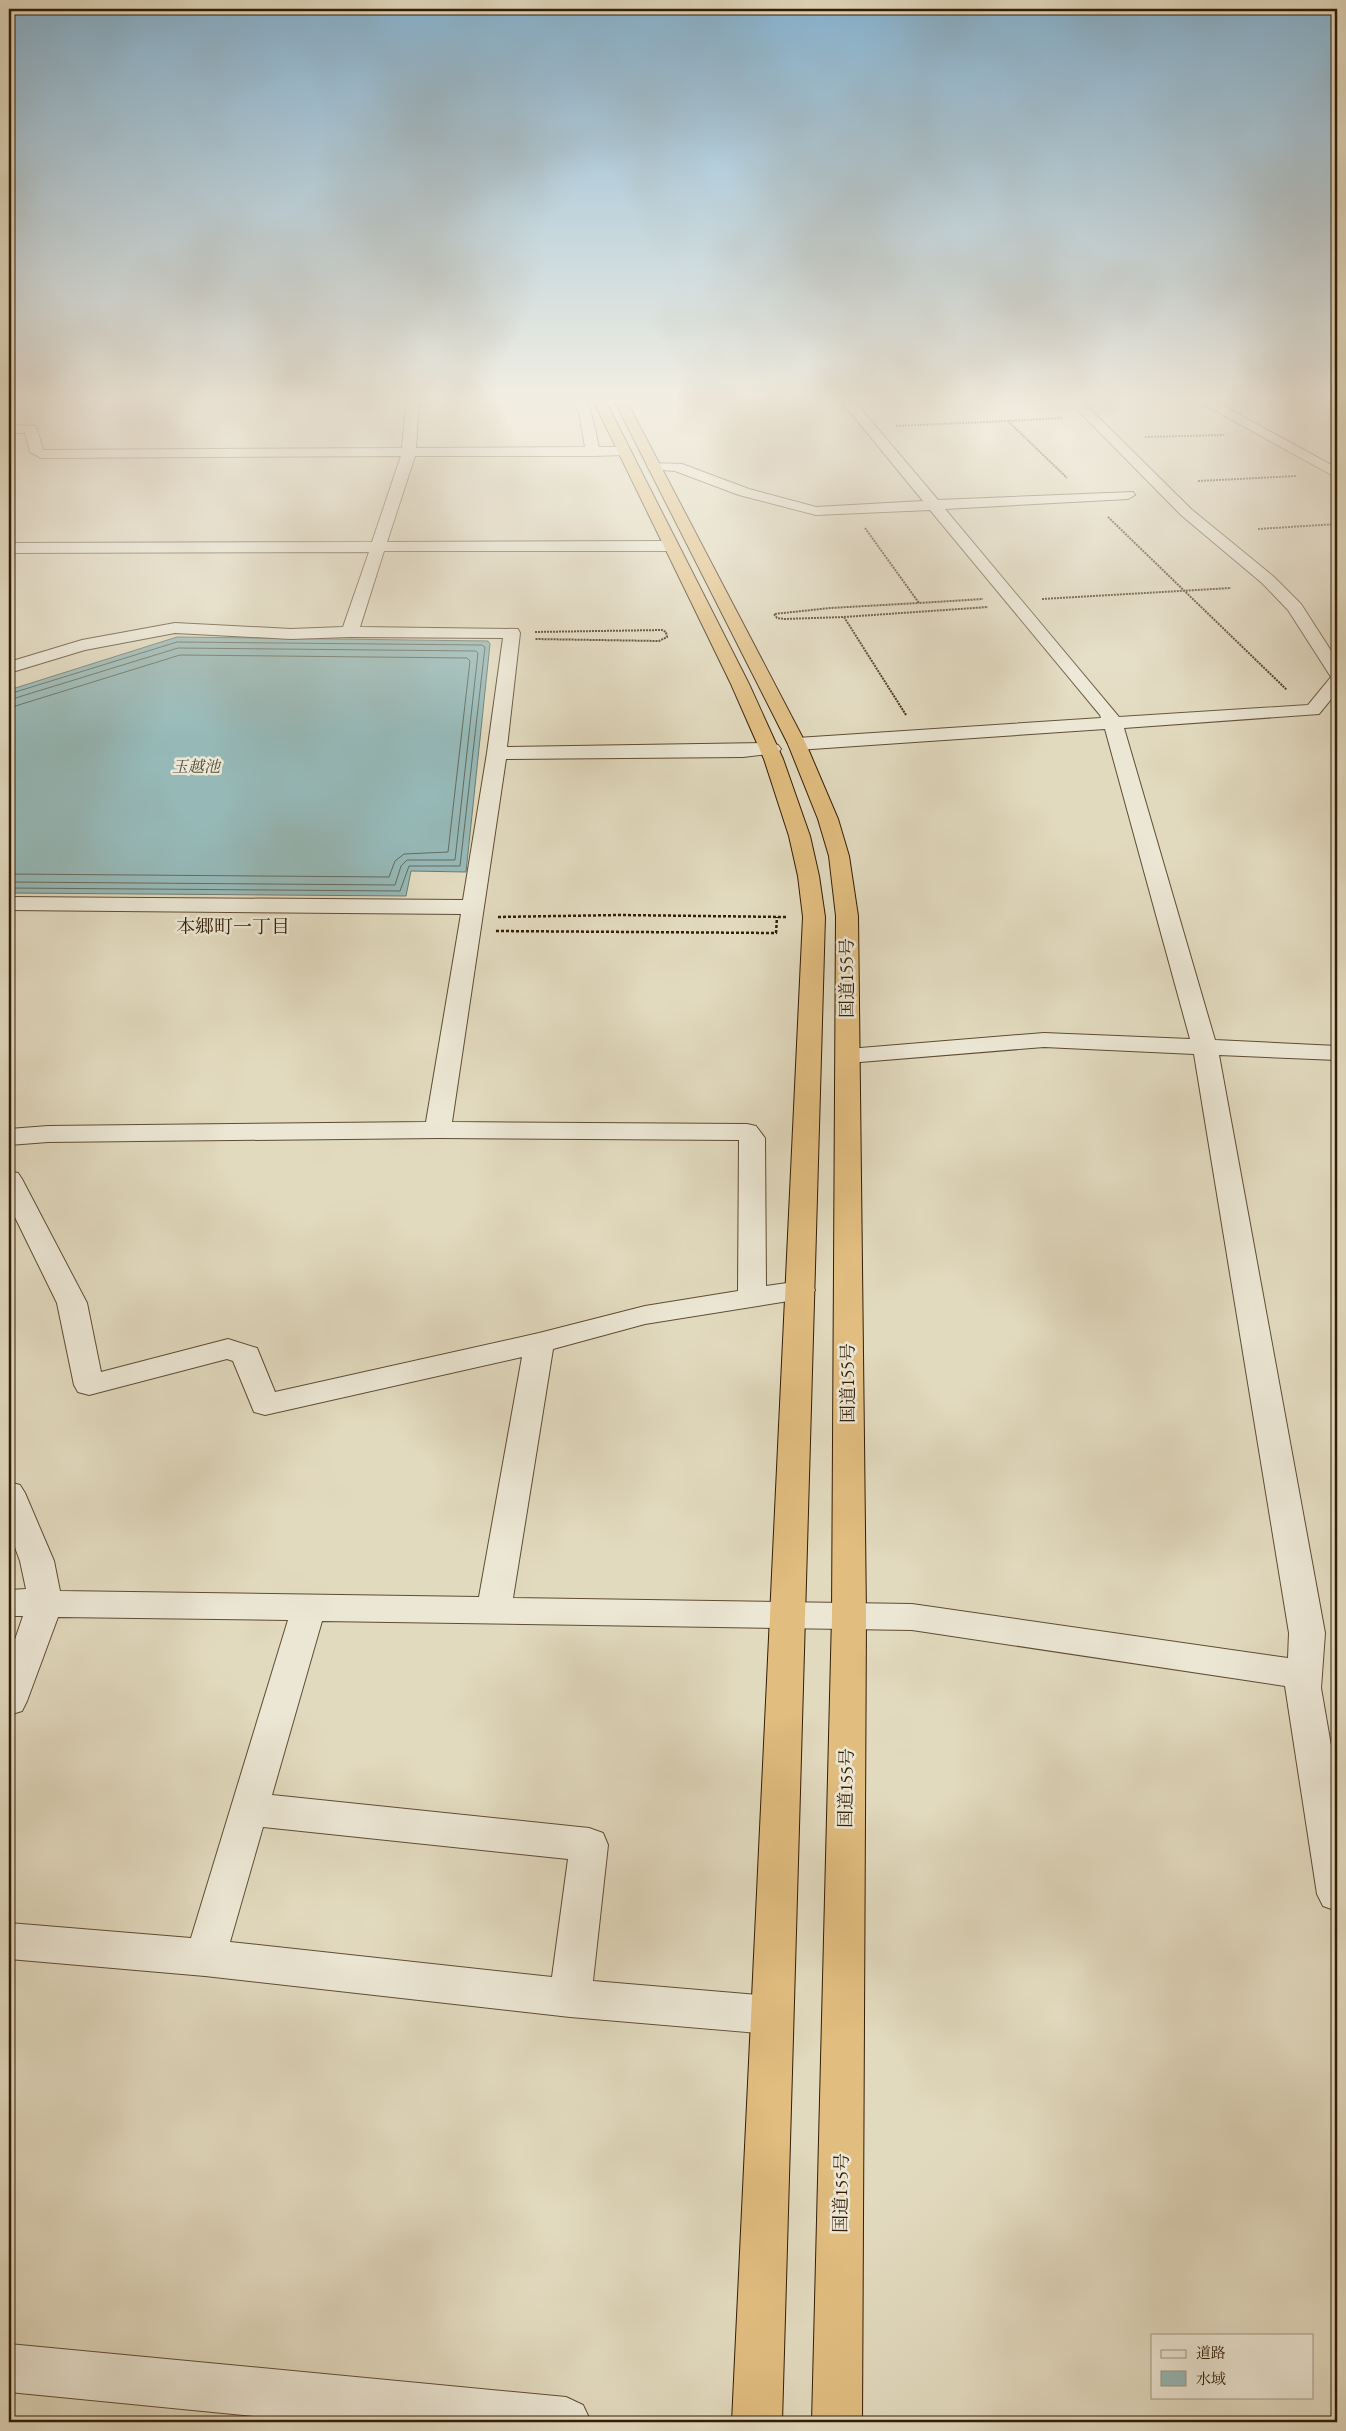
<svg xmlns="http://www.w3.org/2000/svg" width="1346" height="2431" font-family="'EB Garamond','Noto Serif JP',serif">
<rect width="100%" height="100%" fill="#e2dabf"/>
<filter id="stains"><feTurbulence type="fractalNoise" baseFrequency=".004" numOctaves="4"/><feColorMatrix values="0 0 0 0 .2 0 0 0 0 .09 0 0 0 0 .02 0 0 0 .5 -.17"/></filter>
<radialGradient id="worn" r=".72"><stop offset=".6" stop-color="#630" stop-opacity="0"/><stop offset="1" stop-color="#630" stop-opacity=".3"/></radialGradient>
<!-- water -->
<path fill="#96b9b8" stroke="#6e7b70" d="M177,637L488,641L490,644L466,872L411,871L406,896L9,893V690Z"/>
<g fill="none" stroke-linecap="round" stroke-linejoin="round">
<!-- shore -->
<path stroke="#646b5e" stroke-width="1" d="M9,694L177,642L482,645L485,647L460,866H409L400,891L9,888
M9,700L178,648L476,651L478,653L455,860H407L401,866L395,885L9,882
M9,708L180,655L467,658L470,661L448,852L404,854L395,861L389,877L9,874"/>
<defs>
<path id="minor" d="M407,396H419L416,448L585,447L579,412L571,396H583L591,412L599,447H624L631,451L624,455L593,456H415L387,542L671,541L679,546L671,551H384L360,627L518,629L520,633L507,747L771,743L778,745L781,749L778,753L743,757L506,759L452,1122L747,1124L756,1126L765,1138L766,1286L801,1281L811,1284L815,1290L811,1296L801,1299L645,1324L553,1349L513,1598L912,1604L1288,1658L1289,1633L1194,1054L1044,1047L848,1063L839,1061L836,1056L839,1051L848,1049L1044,1033L1190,1039L1105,729L797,750L790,748L788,744L790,740L797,738L1101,718L1100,715L930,510L816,515L739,495L675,471L649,469L647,466L649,463L682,464L749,489L816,507L923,501L837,396H850L938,500L1133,492L1135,495L1128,499L945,509L1119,717L1308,705L1331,677L1288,610L1262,583L1181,515L1064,396H1077L1191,509L1274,577L1301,604L1337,660V692L1319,714L1124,728L1215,1040L1337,1046V1060L1219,1055L1325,1633L1321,1688L1337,1780V1911L1323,1906L1317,1894L1285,1686L912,1630L322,1621L272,1795L589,1828L603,1833L608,1845L593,1981L771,1996L786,2001L792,2015L786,2029L771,2034L570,2017L205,1976L9,1959V1923L191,1938L288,1620L58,1617L27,1701L22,1711L9,1715V1657L23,1616H9V1590L26,1589L20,1561L9,1531V1482L20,1485L25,1493L54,1561L60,1591L479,1597L522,1357L265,1415L254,1412L233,1361L227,1359L89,1395L78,1392L74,1385L57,1303L9,1205V1171L18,1173L22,1179L87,1303L101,1372L228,1339L257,1348L275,1392L539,1333L645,1306L738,1291L739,1140L438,1138L48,1142L9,1145V1129L48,1126L426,1122L461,914L9,910V897L463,900L487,753L503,638L350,637L291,639L175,633L85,650L9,673V662L82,640L175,623L291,629L343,627L369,552L9,553V543L372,542L401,456L41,458L30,452L25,433H9V425L36,426L43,450L402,448ZM263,1827L568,1859L552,1977L230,1942Z"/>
<path id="tertiary" d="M1189,396H1205L1337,468V478Z
M9,2344L566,2397L583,2405L591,2422H316L9,2392Z"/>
<path id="trunk" d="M591,396H603L749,684L783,759L810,836L819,876L825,917L782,2422H732L803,917L798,876L789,836L764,759L731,684Z
M612,396H624L806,744L838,819L849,856L858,916L866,1616L862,2422H812L832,1616L836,916L829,856L818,819L788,744Z"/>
</defs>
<!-- minor casing -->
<use href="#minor" stroke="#5f4c34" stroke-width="2"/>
<!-- tertiary casing -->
<use href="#tertiary" stroke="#5f4c34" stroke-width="2"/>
<!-- trunk casing -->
<use href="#trunk" stroke="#331d05" stroke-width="2"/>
<!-- path-far1 -->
<path stroke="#331d05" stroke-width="2" stroke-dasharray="2 1" stroke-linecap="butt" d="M1062,418L1008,421L1067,478
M896,426L1008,421
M1145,437L1224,435
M1198,481L1297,476
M1108,517L1287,690
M865,528L919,603L983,599
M1258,529L1337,524
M1042,599L1231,588
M844,617L988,607
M535,632L662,630L666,632L667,637L659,641L535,639
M906,715L844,617L784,619L777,618L774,614L830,608L919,603"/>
<!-- path -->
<path stroke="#331d05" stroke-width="2.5" stroke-dasharray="3 2" stroke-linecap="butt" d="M498,917L619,915L786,917
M496,931L776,933L777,917"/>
<!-- minor -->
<use href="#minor" fill="#ece7d5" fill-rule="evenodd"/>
<!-- tertiary -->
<use href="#tertiary" fill="#ece7d5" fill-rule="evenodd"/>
<!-- trunk -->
<use href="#trunk" fill="#e1bd80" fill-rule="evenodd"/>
</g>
<!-- sky -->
<linearGradient id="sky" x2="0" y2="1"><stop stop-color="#87b6d5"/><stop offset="0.54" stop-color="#f2eee2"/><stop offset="1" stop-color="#f2eee2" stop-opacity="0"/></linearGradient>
<rect width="1346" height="737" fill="url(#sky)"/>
<g text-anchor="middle" stroke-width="5" stroke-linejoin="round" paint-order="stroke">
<!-- far-water labels -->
<g font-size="16" font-style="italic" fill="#514c3b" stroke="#ece7d5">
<text x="196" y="772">玉越池</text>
</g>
<!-- street labels -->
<g font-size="18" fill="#331d05" stroke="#ece7d5">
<text transform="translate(847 978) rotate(-90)" y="6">国道155号</text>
<text transform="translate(848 1383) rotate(-90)" y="6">国道155号</text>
<text transform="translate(846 1788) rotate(-89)" y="6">国道155号</text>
<text transform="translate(841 2193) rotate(-89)" y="6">国道155号</text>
</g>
<!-- neighbourhood labels -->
<g font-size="19" fill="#331d05" stroke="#ece7d5">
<text x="233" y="933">本郷町一丁目</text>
</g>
</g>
<!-- margin -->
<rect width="1346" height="2431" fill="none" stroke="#e2dabf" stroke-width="30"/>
<rect x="10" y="10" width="1326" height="2411" fill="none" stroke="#331d05" stroke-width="2.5"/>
<rect x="15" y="15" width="1316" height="2401" fill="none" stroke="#331d05"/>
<!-- legend -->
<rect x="1151" y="2334" width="162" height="65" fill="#ece7d5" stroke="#a29682"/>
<rect x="1161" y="2350" width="25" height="8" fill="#ece7d5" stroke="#a29682"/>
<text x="1196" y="2358" font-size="15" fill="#331d05">道路</text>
<rect x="1161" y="2371" width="25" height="15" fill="#96b9b8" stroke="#a29682"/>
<text x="1196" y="2384" font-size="15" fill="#331d05">水域</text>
<rect width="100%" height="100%" filter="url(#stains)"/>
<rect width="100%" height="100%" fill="url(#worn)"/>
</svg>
